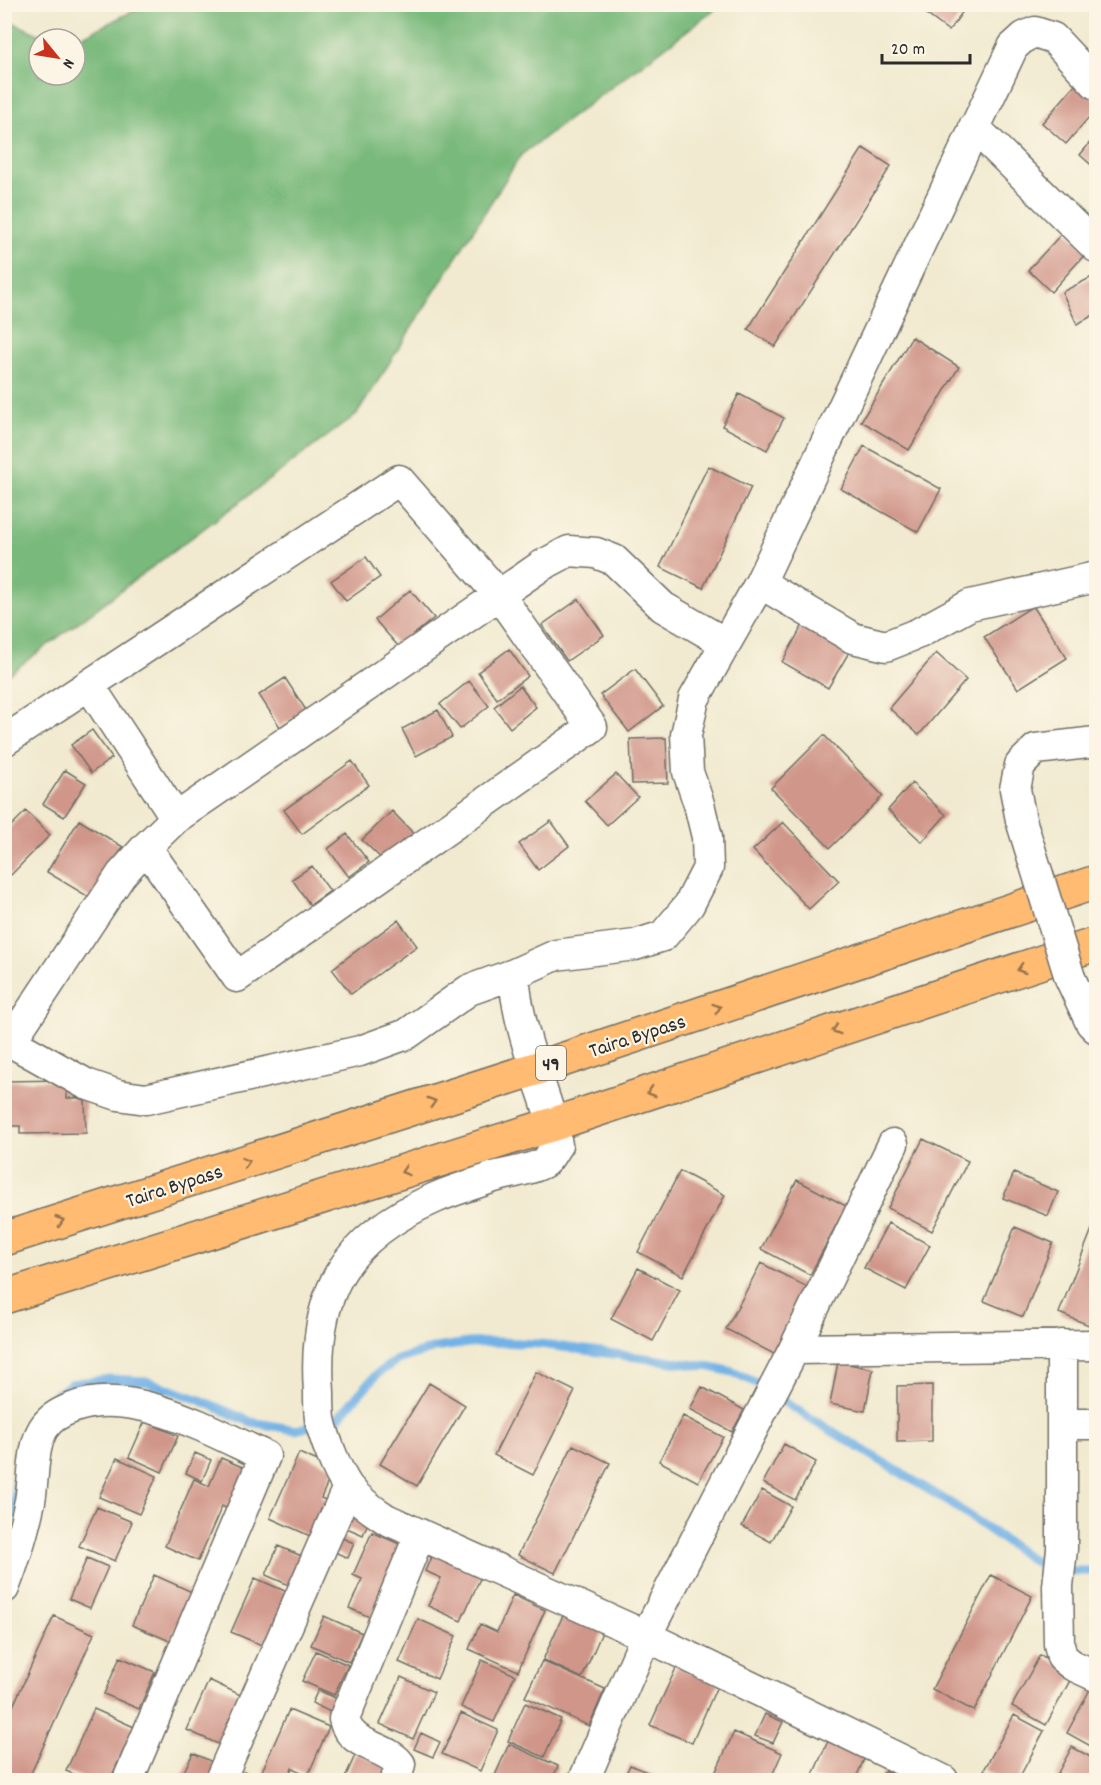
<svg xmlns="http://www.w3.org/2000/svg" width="1101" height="1785" font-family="Dekko,sans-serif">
<rect width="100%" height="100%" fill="#fcf5e5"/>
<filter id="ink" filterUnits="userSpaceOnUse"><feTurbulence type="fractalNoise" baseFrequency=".0167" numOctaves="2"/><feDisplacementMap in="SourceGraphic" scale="12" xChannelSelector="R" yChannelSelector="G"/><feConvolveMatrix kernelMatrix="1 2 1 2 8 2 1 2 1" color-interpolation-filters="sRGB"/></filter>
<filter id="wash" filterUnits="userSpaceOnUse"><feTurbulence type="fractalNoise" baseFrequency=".008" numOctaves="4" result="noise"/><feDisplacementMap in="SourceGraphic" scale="24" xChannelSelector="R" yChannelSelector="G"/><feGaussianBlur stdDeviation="1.35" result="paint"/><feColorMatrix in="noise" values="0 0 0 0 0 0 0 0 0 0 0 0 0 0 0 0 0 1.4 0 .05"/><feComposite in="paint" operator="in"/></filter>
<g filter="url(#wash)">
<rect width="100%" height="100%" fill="#f1ead0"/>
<!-- forest -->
<path fill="#79b97b" stroke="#527253" stroke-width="1.5" d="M147,4L721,5L521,155L357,414L5,677V19L49,39H39V75H75V40Z"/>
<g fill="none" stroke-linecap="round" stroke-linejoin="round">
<!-- stream -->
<path stroke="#73b2e6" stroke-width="9" d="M40,1412L57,1394L71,1384L110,1379L146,1381L200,1400L251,1422L296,1430L336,1420L377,1374L397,1360L435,1348L468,1343L499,1342L540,1344L711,1367L733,1372L759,1384L789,1405L952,1504L1032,1560L1059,1571H1096
M13,1515L17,1475L21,1457"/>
</g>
<g id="blocks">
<!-- building -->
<path fill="#d0968a" d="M921,4H968L949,31L918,8Z
M1077,83L1096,100V109L1066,144L1042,123Z
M1096,135V169L1080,155Z
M863,148L891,166L775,347L748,329Z
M1065,230L1088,251L1051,292L1028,270Z
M1096,275V314L1077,324L1062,292Z
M912,337L959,367L909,450L861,421Z
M739,394L784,418L767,450L722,426Z
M864,446L941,489L918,532L841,489Z
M708,466L751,487L703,588L660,567Z
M366,557L380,577L346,601L331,581Z
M410,590L434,618L399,647L375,620Z
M579,599L604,635L567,661L542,625Z
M1033,606L1067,658L1018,689L984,637Z
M804,623L851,649L828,688L782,662Z
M509,649L528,676L497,699L478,672Z
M936,653L966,680L919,735L889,708Z
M635,669L663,706L629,732L600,695Z
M285,678L306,710L280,727L259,695Z
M469,681L489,706L460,729L440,704Z
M520,686L536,707L510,728L494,707Z
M438,710L452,737L416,756L402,729Z
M92,730L112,758L91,773L71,745Z
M824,735L883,796L830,848L771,788Z
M666,738L668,783L632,784L630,739Z
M352,761L369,785L302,834L284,810Z
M65,770L86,783L64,817L43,804Z
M616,774L638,797L607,825L585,801Z
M912,783L946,815L922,842L888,810Z
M26,811L50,835L11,875L4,868V833Z
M392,811L413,833L384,861L362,840Z
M79,820L123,847L92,899L47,872Z
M551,821L569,846L538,870L519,844Z
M783,822L839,881L809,909L753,850Z
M347,834L369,862L349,877L328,849Z
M312,866L330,891L310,905L292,879Z
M398,920L417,946L351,994L332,969Z
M67,1080V1098H85L86,1133L20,1134V1126H4V1081Z
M923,1139L968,1161L932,1231L888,1208Z
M680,1171L725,1195L683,1276L638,1252Z
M1014,1173L1058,1192L1048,1216L1003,1198Z
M797,1180L846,1206L810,1275L761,1249Z
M1096,1219V1328L1059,1313Z
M888,1223L930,1245L906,1290L864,1268Z
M1015,1227L1053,1243L1023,1317L984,1301Z
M761,1263L809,1288L774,1354L726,1329Z
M638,1268L680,1290L653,1341L611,1319Z
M838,1362L873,1369L865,1411L830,1404Z
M536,1372L575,1391L533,1475L494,1455Z
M429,1383L465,1405L417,1486L380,1464Z
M932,1385V1441L897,1442V1386Z
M702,1387L744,1410L732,1432L690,1409Z
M683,1416L723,1437L698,1482L659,1461Z
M145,1421L178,1436L162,1472L129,1457Z
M784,1444L816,1462L795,1500L763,1483Z
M573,1445L610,1463L555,1573L518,1555Z
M195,1453L211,1460L202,1481L186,1473Z
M299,1453L334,1468L321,1498L333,1503L317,1539L270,1518Z
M117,1458L157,1476L139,1514L99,1497Z
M221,1458L247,1469L229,1510L222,1506L198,1561L165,1546L194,1479L209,1486Z
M762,1490L791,1506L771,1542L742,1526Z
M97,1507L132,1522L115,1561L79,1546Z
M347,1510L369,1520L363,1535L340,1525Z
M372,1532L404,1546L372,1618L349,1608L362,1579L353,1575Z
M335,1535L354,1543L348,1558L328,1549Z
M278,1546L311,1560L298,1589L266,1575Z
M434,1550L483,1572L461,1621L428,1606L441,1578L425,1571Z
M87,1558L108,1567L90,1608L69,1599Z
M154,1575L192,1592L170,1641L132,1625Z
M991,1575L1032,1596L974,1711L932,1689Z
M255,1578L294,1595L271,1649L231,1632Z
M513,1595L545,1610L518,1671L469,1649L480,1624L497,1632Z
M564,1613L603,1630L582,1678L543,1660Z
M54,1616L94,1634L28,1780H4V1726Z
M324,1616L362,1633L349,1662L311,1645Z
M418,1619L456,1636L437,1679L399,1662Z
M316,1651L348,1665L334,1695L302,1681Z
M1040,1655L1074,1673L1046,1725L1012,1706Z
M120,1657L155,1672L139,1709L104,1694Z
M482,1660L515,1675L494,1722L461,1707Z
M542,1661L605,1689L589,1726L525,1697Z
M677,1666L718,1684L692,1743L650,1725Z
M401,1677L434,1692L413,1739L380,1724Z
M1096,1678V1749L1067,1733Z
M209,1680L249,1699L227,1748L187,1730Z
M318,1690L340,1700L334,1714L312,1703Z
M525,1703L561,1719L544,1757L508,1741Z
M94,1709L134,1727L110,1780H88L66,1771Z
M289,1710L329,1727L308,1775L292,1768L286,1780H283L262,1771Z
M461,1713L498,1730L480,1771L442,1754Z
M765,1714L783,1722L773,1743L755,1736Z
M1014,1715L1044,1731L1018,1780H1004L984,1770Z
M734,1732L782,1753L770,1780H712Z
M421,1733L440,1742L433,1757L414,1749Z
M828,1741L865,1757L855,1780L811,1779Z
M509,1744L558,1766L552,1780H493Z
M1072,1747L1096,1760L1095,1780H1054Z
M193,1753L219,1765L212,1780H180Z
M356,1753L392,1769L387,1780H344Z
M630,1765L666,1780H623Z
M885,1770L908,1780H880Z
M244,1772L263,1780H240Z"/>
</g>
</g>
<g filter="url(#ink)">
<use href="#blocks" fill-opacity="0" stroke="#706e65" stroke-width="1.5"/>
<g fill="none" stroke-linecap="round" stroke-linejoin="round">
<defs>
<path id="minor" d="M974,127L1096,247
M760,583L853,638L886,646L919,633L970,605L1096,577
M89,685L176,818
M4,741L399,480L499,595L592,727L237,977L146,847
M1021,820L1015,789L1020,765L1036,749L1096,742
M1070,978L1091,1023L1096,1028
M4,1038L86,1084L118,1095L146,1099L360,1051L407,1034L469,990L514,974
M11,1041L121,875L146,847L176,818L541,566L569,551L596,553L614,560L663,607L725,643
M1062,1345V1549L1058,1586L1059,1644L1062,1657L1072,1665L1096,1676
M794,1349L1096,1345
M1062,1424H1096
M4,1588C15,1560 24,1530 30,1501C34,1479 32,1448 43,1429C49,1419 61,1412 72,1408C133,1385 210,1431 265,1456L128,1780
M220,1780L348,1487
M396,1780L400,1764C385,1745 350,1747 344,1719L420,1534
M584,1780L646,1636L794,1349L893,1144
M943,1780L646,1636L386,1519C372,1510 358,1500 348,1487C337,1471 324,1438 320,1419C319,1410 319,1401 319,1392C312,1293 344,1238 435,1198C453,1190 472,1185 491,1178C506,1173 529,1171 543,1163C549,1160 553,1150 557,1145C553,1118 543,1095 535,1069C525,1038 516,1007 514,974L556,955L635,945L663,936L689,905L708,868L707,837L699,804L688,772L686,735L694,699L760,583L1013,47L1024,37L1035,32L1053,38L1096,84"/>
<path id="highway" d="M4,1239L535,1069L1096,882
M4,1297L554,1124L1096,944"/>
</defs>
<!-- minor casing -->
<use href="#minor" stroke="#706e65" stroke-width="33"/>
<!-- highway casing -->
<use href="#highway" stroke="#706e65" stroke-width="36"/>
<!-- minor -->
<use href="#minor" stroke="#fff" stroke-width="30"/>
<!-- highway -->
<use href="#highway" stroke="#ffbb71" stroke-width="33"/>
<defs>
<path id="minor-bridge" d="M1021,820L1070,978"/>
</defs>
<!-- minor-bridge casing -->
<use href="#minor-bridge" stroke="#706e65" stroke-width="33" stroke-linecap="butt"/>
<!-- minor-bridge -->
<use href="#minor-bridge" stroke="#fff" stroke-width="30"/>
</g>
<!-- one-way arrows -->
<defs><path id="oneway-chevron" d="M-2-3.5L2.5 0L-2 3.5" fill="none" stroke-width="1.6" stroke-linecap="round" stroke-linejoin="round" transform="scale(1.5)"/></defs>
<g stroke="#95734e">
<use href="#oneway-chevron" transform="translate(1021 969) rotate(162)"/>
<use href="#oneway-chevron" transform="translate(717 1008) rotate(-18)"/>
<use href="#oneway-chevron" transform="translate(836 1030) rotate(162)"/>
<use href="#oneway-chevron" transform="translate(651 1092) rotate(162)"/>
<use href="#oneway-chevron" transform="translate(432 1102) rotate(-18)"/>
<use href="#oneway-chevron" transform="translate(246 1162) rotate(-18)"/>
<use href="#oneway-chevron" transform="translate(405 1171) rotate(162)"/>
<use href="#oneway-chevron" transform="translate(60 1221) rotate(-18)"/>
</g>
</g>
<g text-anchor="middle" stroke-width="4.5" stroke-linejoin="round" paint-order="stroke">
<!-- shield labels -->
<rect fill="#fcf5e5" stroke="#6a6863" stroke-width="1.5" x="536" y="1046" width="30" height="34" rx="4.5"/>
<g font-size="20" font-weight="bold" fill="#2b2b2b">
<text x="551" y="1070">49</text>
</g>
<!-- street labels -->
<g font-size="21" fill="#2b2b2b" stroke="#fcf5e5">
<text transform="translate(637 1035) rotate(-18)" y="7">Taira Bypass</text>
<text transform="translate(174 1185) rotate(-18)" y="7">Taira Bypass</text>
</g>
</g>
<!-- margin -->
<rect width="1101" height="1785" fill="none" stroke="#fcf5e5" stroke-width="24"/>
<!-- north arrow -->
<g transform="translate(57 57) rotate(120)"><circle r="28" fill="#fcf5e5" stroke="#a8a49b" stroke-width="1.5"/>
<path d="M0-4.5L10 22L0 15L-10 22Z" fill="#c8321e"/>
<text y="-9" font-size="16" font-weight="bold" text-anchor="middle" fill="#2b2b2b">N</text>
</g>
<!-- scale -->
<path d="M882 54v9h88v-9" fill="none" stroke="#2b2b2b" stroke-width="3"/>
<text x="891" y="54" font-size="18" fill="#2b2b2b" stroke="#fcf5e5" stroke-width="4.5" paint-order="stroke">20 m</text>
</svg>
